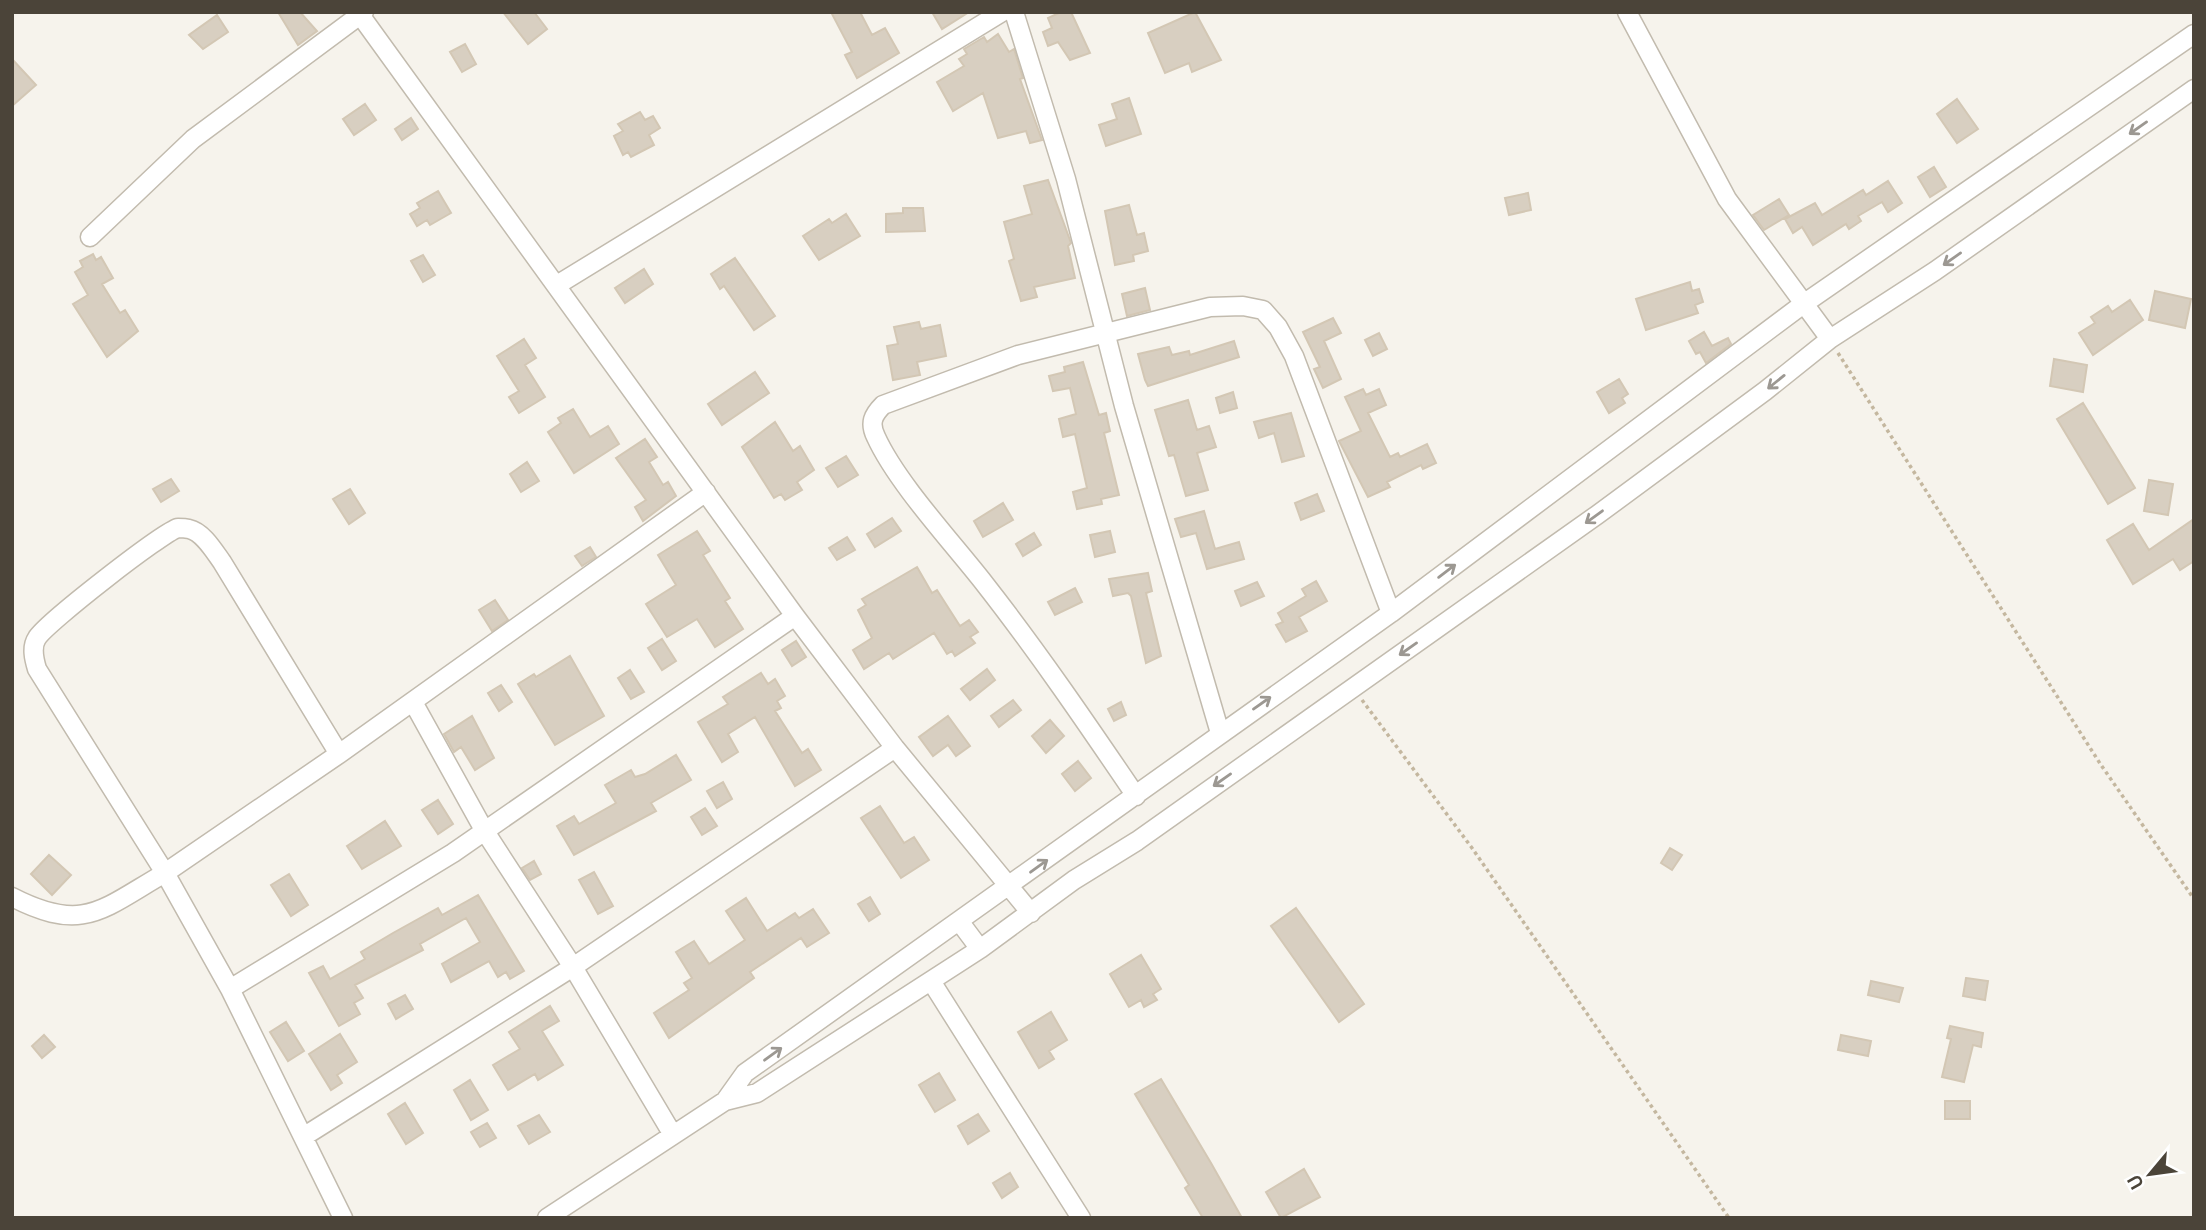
<svg xmlns="http://www.w3.org/2000/svg" width="2206" height="1230" font-family="'Space Grotesk',sans-serif">
<rect width="100%" height="100%" fill="#f6f3ec"/>
<!-- building -->
<path fill="#d8cfc1" stroke="#d3c7b4" stroke-width="2" d="M278,12H300L317,31L298,45Z
M503,12H534L547,29L528,44Z
M831,12H860L872,35L885,28L899,53L857,78L845,55L852,52Z
M932,12H969L942,29Z
M1061,12H1071L1090,53L1070,60L1058,42L1048,46L1043,32L1052,28L1048,18Z
M1195,12L1221,60L1192,72L1189,63L1165,73L1148,33Z
M217,15L228,32L203,49L189,35Z
M998,34L1009,52L1014,49L1023,78L1020,79L1042,140L1030,143L1026,131L998,138L983,93L953,111L937,82L964,66L959,59L967,54L964,49L984,37L987,42Z
M465,44L476,64L462,72L450,52Z
M12,59L36,85L12,106Z
M1129,98L1141,134L1106,146L1099,125L1117,119L1112,104Z
M1957,99L1978,129L1957,143L1937,114Z
M365,104L376,120L354,135L343,119Z
M640,112L645,120L653,116L660,128L649,135L654,145L631,157L628,152L623,155L614,136L623,131L618,124Z
M411,118L418,129L402,140L395,129Z
M1934,167L1946,187L1930,197L1918,177Z
M1048,180L1071,243L1068,246L1075,278L1034,287L1037,297L1021,301L1009,261L1014,259L1004,222L1032,214L1024,186Z
M1888,181L1902,203L1888,212L1882,202L1858,216L1861,221L1849,229L1846,224L1813,245L1802,227L1793,233L1785,219L1815,203L1822,215L1863,190L1866,195Z
M438,191L451,213L430,225L427,220L417,226L410,214L420,208L417,203Z
M1528,193L1531,210L1509,215L1505,198Z
M1779,199L1789,215L1764,230L1753,215Z
M1129,205L1137,235L1144,233L1148,251L1133,255L1134,261L1115,265L1105,211Z
M903,208H923L925,231L886,232V214L903,213Z
M846,214L860,236L819,260L803,236L829,219L832,223Z
M93,254L96,260L101,257L113,278L102,284L120,313L125,310L138,331L107,357L73,304L88,295L75,272L83,267L80,261Z
M423,255L435,275L423,282L411,261Z
M735,258L775,316L754,330L724,286L720,289L711,274Z
M644,269L653,284L625,303L615,288Z
M1690,282L1692,291L1699,289L1703,302L1695,305L1698,313L1646,330L1636,299Z
M1145,288L1150,310L1127,316L1122,294Z
M2155,291L2191,299L2185,328L2149,320Z
M2130,300L2143,320L2093,355L2079,333L2095,323L2091,317L2108,306L2112,312Z
M1333,318L1341,333L1324,341L1341,379L1323,388L1314,369L1320,367L1303,332Z
M919,322L921,329L940,325L946,356L917,362L920,375L893,380L887,346L898,344L894,327Z
M1704,332L1712,346L1728,338L1731,344L1706,363L1700,352L1696,354L1689,341Z
M1379,333L1387,349L1373,356L1365,340Z
M524,339L536,358L525,365L545,397L519,413L509,397L519,391L497,356Z
M1234,341L1239,357L1148,386L1145,380L1138,354L1169,347L1172,355L1189,351L1190,355Z
M2054,359L2087,365L2083,392L2050,386Z
M1083,362L1099,415L1106,413L1110,431L1104,433L1119,495L1101,499L1102,504L1077,509L1073,492L1087,488L1075,434L1063,437L1059,419L1076,414L1070,388L1053,391L1049,376L1065,372L1064,367Z
M755,372L769,393L722,425L708,404Z
M1619,379L1628,394L1622,398L1625,403L1609,413L1597,392Z
M1363,389L1366,395L1379,389L1386,405L1368,413L1390,457L1398,453L1400,457L1427,444L1436,463L1423,469L1421,465L1387,482L1390,487L1368,497L1339,441L1361,431L1345,397Z
M1233,392L1237,408L1220,413L1216,398Z
M1188,400L1197,430L1209,426L1216,447L1197,453L1208,490L1186,496L1174,455L1169,456L1155,410Z
M2083,403L2135,488L2108,504L2057,419Z
M573,409L590,437L608,426L619,444L574,473L548,432L561,423L558,418Z
M1291,413L1304,456L1282,462L1274,433L1259,438L1254,422Z
M775,422L793,451L800,446L814,470L797,482L802,490L785,500L781,494L774,498L742,447Z
M645,439L657,457L649,462L663,485L668,482L676,496L643,521L635,507L646,500L616,458Z
M846,456L858,475L838,487L826,468Z
M527,462L539,481L521,492L510,474Z
M171,479L179,491L161,502L153,489Z
M2149,480L2173,484L2168,515L2144,511Z
M350,489L365,513L349,524L333,499Z
M1317,494L1324,511L1301,520L1295,503Z
M1003,503L1013,520L983,537L974,521Z
M1204,511L1215,549L1239,542L1244,559L1207,569L1196,533L1181,537L1175,519Z
M892,518L901,531L875,547L867,534Z
M2194,519V561L2180,570L2173,559L2133,584L2107,540L2133,524L2149,550Z
M697,531L710,551L703,555L730,598L725,601L743,629L715,647L697,619L667,637L646,604L676,585L658,555Z
M1110,531L1115,552L1095,557L1090,535Z
M1034,533L1041,545L1023,556L1016,544Z
M847,537L855,550L837,560L829,548Z
M590,547L596,557L582,566L575,556Z
M917,567L932,593L937,590L960,626L969,620L978,632L970,637L975,643L955,656L952,651L947,654L934,633L893,659L889,653L864,669L853,650L872,638L858,610L866,605L862,599Z
M1148,573L1152,591L1146,593L1161,656L1146,663L1131,596L1128,593L1113,596L1109,579Z
M1316,581L1327,601L1299,617L1307,631L1286,642L1276,625L1283,622L1278,613L1306,596L1302,589Z
M1257,582L1264,596L1241,606L1235,591Z
M1075,588L1082,602L1055,615L1048,602Z
M495,600L508,620L492,631L479,610Z
M662,639L676,661L662,670L648,648Z
M796,641L806,657L792,666L782,650Z
M570,656L604,716L555,745L518,684L534,674L536,677Z
M987,669L995,680L970,700L961,689Z
M630,670L644,692L631,699L618,678Z
M761,673L768,684L775,679L785,696L777,701L781,708L775,711L802,753L808,749L821,770L795,786L755,717L728,734L738,752L722,762L698,722L728,704L723,697Z
M501,685L512,702L499,711L488,693Z
M1013,700L1021,710L999,727L991,716Z
M1121,702L1126,715L1114,721L1108,709Z
M472,716L494,758L475,770L461,747L454,752L444,734Z
M948,716L970,746L956,756L948,745L933,756L919,737Z
M1050,720L1064,736L1046,753L1032,736Z
M676,755L691,780L651,803L656,811L574,855L557,826L574,816L579,824L616,803L605,785L631,770L635,777L645,774Z
M1078,761L1091,778L1075,791L1062,774Z
M723,782L732,799L717,808L707,791Z
M438,800L453,824L438,834L422,810Z
M880,806L904,843L914,837L929,860L901,878L861,818Z
M705,808L717,826L702,835L691,817Z
M385,821L401,846L362,869L347,846Z
M1670,848L1682,855L1672,870L1661,863Z
M49,855L71,875L52,895L31,874Z
M534,861L541,874L530,880L522,868Z
M594,872L613,906L598,914L579,880Z
M289,874L308,905L291,916L271,885Z
M478,895L524,971L510,979L506,972L498,977L489,961L451,982L442,964L480,942L466,918L420,944L423,950L355,985L363,998L354,1003L360,1014L339,1026L309,973L323,966L330,979L365,959L361,952L393,933L438,908L442,915Z
M870,897L880,914L869,921L858,904Z
M746,898L767,931L795,913L799,918L813,909L829,933L807,947L801,938L750,972L754,978L669,1038L654,1013L689,990L684,983L692,978L676,952L694,941L709,964L745,940L726,911Z
M1296,908L1364,1004L1339,1022L1271,926Z
M1141,955L1161,989L1153,994L1157,1000L1144,1007L1141,1000L1129,1007L1110,974Z
M1966,978L1988,981L1985,1000L1963,996Z
M1871,981L1903,988L1899,1002L1868,995Z
M405,995L413,1009L396,1019L388,1004Z
M550,1006L559,1021L542,1031L563,1065L538,1080L535,1074L508,1090L493,1065L520,1049L509,1032Z
M1051,1012L1067,1040L1049,1051L1054,1059L1039,1068L1018,1032Z
M286,1022L304,1051L288,1061L270,1032Z
M1950,1026L1983,1033L1981,1047L1973,1045L1964,1082L1942,1077L1951,1039L1947,1038Z
M340,1034L357,1062L337,1075L342,1083L331,1090L309,1054Z
M44,1035L55,1047L42,1058L32,1046Z
M1841,1035L1871,1041L1868,1056L1838,1050Z
M939,1073L955,1100L935,1112L919,1085Z
M1161,1079L1211,1163L1242,1218H1203L1185,1188L1189,1185L1135,1094Z
M470,1080L488,1110L471,1120L454,1090Z
M1945,1101H1970V1119H1945Z
M405,1103L423,1133L406,1144L388,1114Z
M978,1114L989,1131L968,1144L958,1126Z
M539,1115L550,1132L529,1144L518,1126Z
M487,1123L496,1138L480,1147L471,1132Z
M1304,1169L1320,1197L1281,1218L1266,1192Z
M1010,1173L1018,1187L1002,1198L993,1183Z"/>
<g fill="none" stroke-linecap="round" stroke-linejoin="round">
<defs>
<path id="minor" d="M358,12L795,616L895,748L1031,913
M1014,12L1066,179L1124,406L1220,733
M1627,12L1727,199L1830,339
M90,237L193,139L364,12
M557,285L1002,12
M339,754L222,562C214,551 203,532 189,529C185,528 181,528 178,528C163,532 46,623 37,638C31,647 34,659 37,669L165,873L339,754L706,492
M1136,796C1087,724 1038,652 984,583C952,542 897,483 876,437C869,423 873,415 883,405L1018,355L1210,307L1243,306L1263,310L1278,327L1294,356L1391,613
M12,897C84,934 102,909 165,873L230,989
M959,921L980,949
M931,981L1081,1218
M725,1101L745,1073L1391,613L1802,305L2194,34
M673,1135L573,967L895,748
M303,1137L573,967L484,830L413,702
M343,1218L230,989L453,853L795,616
M547,1218L725,1101L757,1093L980,949L1074,880L1137,841L1597,515L1765,391L1830,339L1935,271L2194,89"/>
</defs>
<!-- minor casing -->
<use href="#minor" stroke="#c2bbae" stroke-width="21"/>
<!-- path -->
<path stroke="#c4b79f" stroke-width="3.5" stroke-dasharray="3.5 3.5" stroke-linecap="butt" d="M1838,353L2101,765L2194,899
M1362,700L1472,848L1729,1218"/>
<!-- minor -->
<use href="#minor" stroke="#fff" stroke-width="18"/>
</g>
<!-- one-way arrows -->
<defs><path id="oneway-shaft" d="M-6 0H5M1.5-3L5.5 0L1.5 3" fill="none" stroke-width="1.6" stroke-linecap="round" stroke-linejoin="round" transform="scale(1.75)"/></defs>
<g stroke="#9c9892">
<use href="#oneway-shaft" transform="translate(2138 128) rotate(145)"/>
<use href="#oneway-shaft" transform="translate(1952 259) rotate(145)"/>
<use href="#oneway-shaft" transform="translate(1776 382) rotate(141)"/>
<use href="#oneway-shaft" transform="translate(1594 517) rotate(144)"/>
<use href="#oneway-shaft" transform="translate(1447 571) rotate(-37)"/>
<use href="#oneway-shaft" transform="translate(1408 649) rotate(145)"/>
<use href="#oneway-shaft" transform="translate(1262 703) rotate(-35)"/>
<use href="#oneway-shaft" transform="translate(1222 780) rotate(145)"/>
<use href="#oneway-shaft" transform="translate(1039 866) rotate(-36)"/>
<use href="#oneway-shaft" transform="translate(773 1054) rotate(-36)"/>
</g>
<!-- border -->
<rect width="2206" height="1230" fill="none" stroke="#4b4439" stroke-width="28"/>
<!-- north arrow -->
<g transform="translate(2150 1174) rotate(241)" stroke="#ffffff" stroke-width="5" paint-order="stroke">
<path d="M0-5L12 26L0 18L-12 26Z" fill="#4b4439"/>
<text y="-10" font-size="19" font-weight="bold" text-anchor="middle" fill="#4b4439">U</text>
</g>
</svg>
